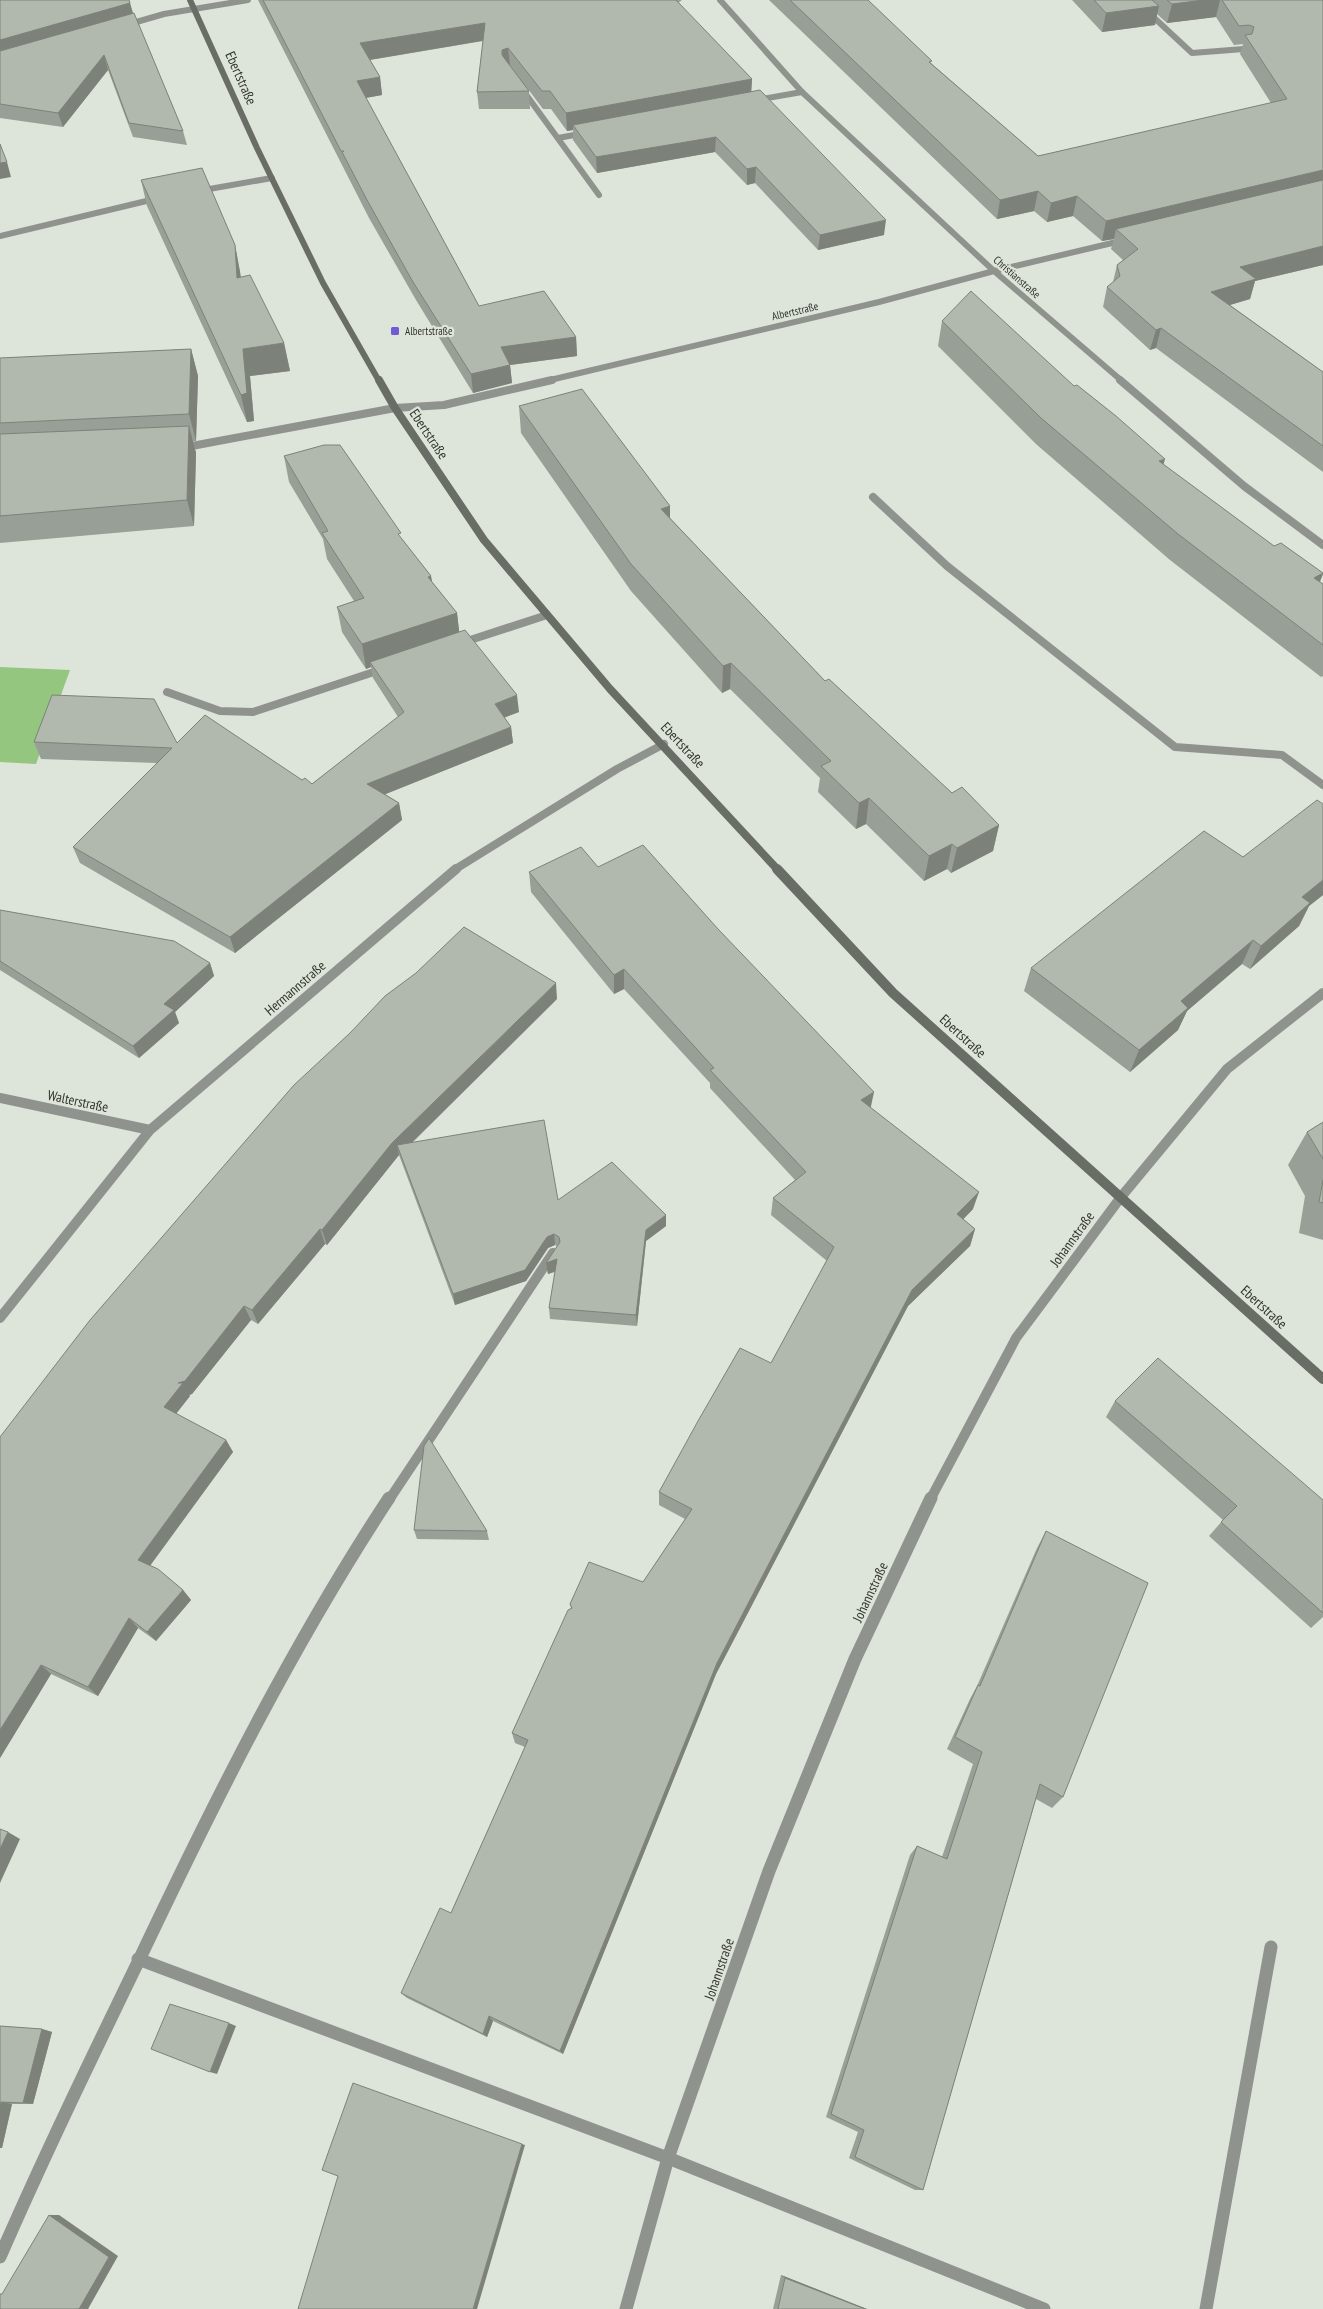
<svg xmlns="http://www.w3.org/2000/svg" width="1323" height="2309" font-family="'PT Sans Narrow',sans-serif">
<rect width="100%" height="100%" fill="#dde5da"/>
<!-- green -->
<path fill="#94c680" d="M0,667L70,670L36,764L0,762Z"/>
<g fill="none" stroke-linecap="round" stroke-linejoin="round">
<!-- lane-far3 -->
<path stroke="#8f938e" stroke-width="6" d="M1135,0L1192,53L1244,49
M522,89L599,195
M756,100L802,92
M558,138L585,133
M198,191L272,178
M0,236L159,198"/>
<!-- lane-far2 -->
<path stroke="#8f938e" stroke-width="8" d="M873,497L947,566L1175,747L1282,755L1323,785
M461,643L547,615
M167,692L220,711L253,712L383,669"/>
<!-- lane-far1 -->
<path stroke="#8f938e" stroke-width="10" d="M389,1500L553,1253"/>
<!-- lane -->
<path stroke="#8f938e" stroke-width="13" d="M138,1959L668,2158L1044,2309
M0,2257C44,2156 92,2057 140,1958C215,1800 293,1644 389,1498
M1206,2309L1271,1947"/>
<!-- street-far3 -->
<path stroke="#8f938e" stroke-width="6" d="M720,0L802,92L994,271L1122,381
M126,25L164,14L248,0
M546,381L879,302L994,271L1125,240"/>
<!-- street-far2 -->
<path stroke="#8f938e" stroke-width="8" d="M1120,380L1244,486L1323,545
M181,448L395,408L444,405L552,380
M454,870L617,769L664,744"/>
<!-- street-far1 -->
<path stroke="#8f938e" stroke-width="10" d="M0,1098L150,1130
M0,1318L150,1130L456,869
M930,1500L1016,1338L1121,1197L1227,1069L1323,993"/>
<!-- street -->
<path stroke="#8f938e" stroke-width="13" d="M626,2309L668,2158L769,1871L855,1659L931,1498"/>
<!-- secondary-far2 -->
<path stroke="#686d66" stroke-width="6" d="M190,0L257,148L323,283L379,381"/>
<!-- secondary-far1 -->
<path stroke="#686d66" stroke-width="8" d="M379,380L395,408L484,540L610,689L778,870"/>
<!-- secondary -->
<path stroke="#686d66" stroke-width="10" d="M777,869L893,993L1323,1379"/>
</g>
<!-- wall -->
<path fill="#989f96" d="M0,0L130,3L133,13L183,131L187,145L133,137L108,70L63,127L0,118Z
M258,0H682L678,3L752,79L751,92L884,235L818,250L755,183L747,185L715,152L597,173L573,140V130L567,131L551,109H543L525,85L529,91L530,109H479L477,92L483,41L370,60L380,77L382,95L366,98L479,306L576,337L577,356L510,365L512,383L473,393L416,300L369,218Z
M769,0H868L932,64L1038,156L1271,103L1240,54L1243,44L1234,45L1216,17L1167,23L1157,14L1155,25L1102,32L1072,0H1323V265L1255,281L1250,299L1230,305L1323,372V472L1156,348L1150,350L1103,307L1107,287L1113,282L1117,265L1123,260L1111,249L1114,239L1102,241L1073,216L1047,222L1034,211L997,219Z
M141,180L235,245L241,277L284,343L290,371L250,376L254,421L247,422L147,206Z
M942,321L1074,386L1163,465L1274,546L1323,573L1320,582L1323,584V676L1321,677L1170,560L1036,444L938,346Z
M191,349L198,376L196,441H193L196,453L194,526L0,543V358Z
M519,406L670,518L721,572L825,681L952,793L999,825L993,851L951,873L947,869L924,881L866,824L856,829L818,792L820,778L730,689L722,693L631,591L521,433Z
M284,456L402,539L431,576L432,582L457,613L459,632L519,712L504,717L511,727L513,743L385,794L399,803L402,820L235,953L80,863L73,847L157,763L41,759L34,742L177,743L312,784L398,717L373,678L371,667L366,669L342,632L337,607L354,601L327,559L323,539L289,482Z
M1323,804V895L1309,906L1299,926L1250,969L1242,964L1187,1011L1178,1030L1130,1072L1024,991L1031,968L1243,857Z
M598,867L871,1108L973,1209L963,1219L975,1229L970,1246L908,1306L716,1674L563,2054L493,2021L487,2037L407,1998L401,1993L451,1913L525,1747L515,1743L512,1733L571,1608L570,1604L643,1582L685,1519L659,1505V1492L771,1363L827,1261L771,1215L773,1198L795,1180L710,1088V1083L624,989L614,994L531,892L529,872Z
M0,910L210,963L214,976L175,1012L179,1023L139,1058L0,970Z
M557,999L412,1143L558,1200L666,1215V1226L646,1241L637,1326L550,1319L549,1308L555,1272L548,1274L546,1263L557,1246L555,1245L548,1248L526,1281L455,1305L399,1155L327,1245L325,1244L258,1324L251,1320L192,1394L189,1395L190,1396L176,1414L226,1440L233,1452L150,1566L183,1590L191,1600L156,1641L138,1628L98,1696L51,1674L0,1758V1437Z
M1323,1122V1240L1299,1233L1305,1196L1288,1165L1307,1132Z
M1115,1401L1323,1500V1617L1311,1628L1209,1536L1223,1520L1106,1417Z
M414,1530L487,1531L489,1540L417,1539Z
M1046,1531L1063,1797L1052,1808L1036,1799L923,2190H915L849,2158L858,2132L826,2117L910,1855L917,1846L942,1857L973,1764L947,1749L970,1699L977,1686L1037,1548Z
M0,2026L42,2029L52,2032L33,2104H12L2,2148H0Z
M781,2275L867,2309H773Z"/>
<!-- shaded-wall -->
<path fill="#7c827a" d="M1204,0H1220L1216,17L1167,23L1172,4Z
M130,3L134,18L0,56V40Z
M1159,6L1155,25L1102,32L1106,13Z
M485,23L487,40L363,61L360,43Z
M508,48L510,65L504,73L502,50Z
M104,55L108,70L63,127L58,113Z
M380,77L382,95L359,99L357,81Z
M752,79L751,96L573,125V130L567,131L566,113Z
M716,137L715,152L597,173L596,157Z
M7,162L11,177L0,179V163Z
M756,167L755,183L747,185V169Z
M1323,170V185L1116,229L1114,239L1102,241L1106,221Z
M1038,191L1034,211L997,219L1000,200Z
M1077,196L1073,216L1047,222L1051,203Z
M886,220L884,235L818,250L820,235Z
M235,245L240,272L243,305L237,278Z
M1323,246V265L1255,281L1250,299L1206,312L1211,292L1240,267Z
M1161,328L1156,348L1150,350L1156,330Z
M576,337L577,356L510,365L512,383L473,393L471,374L501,347Z
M284,343L290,371L250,376L254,421L247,422L241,395L243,349Z
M191,349L198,376L196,441L189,414Z
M189,426L196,453L194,526L187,500Z
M1165,459L1158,485L1159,461Z
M670,506V533L661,509Z
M1323,573V574L1313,598L1314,578Z
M431,576L435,601L428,577Z
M457,613L460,638L370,662L371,667L366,669L362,644Z
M731,663L730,689L722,693L723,666Z
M517,695L519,712L496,721L495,704Z
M511,727L513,743L371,800L367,784Z
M869,798L866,824L856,829L859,803Z
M399,803L402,820L235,953L230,937Z
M999,825L993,851L951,873L957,848Z
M952,844L947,869L924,881L929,856Z
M1323,880V895L1309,906L1299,926L1250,969L1261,946L1302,897Z
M1253,940L1242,964L1187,1011L1178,1030L1130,1072L1139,1050L1181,1001Z
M210,963L214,976L175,1012L179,1023L139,1058L133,1046L164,1004Z
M624,969V989L614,994V975Z
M556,983L557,999L400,1154L397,1145L399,1155L327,1245L322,1230L392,1143Z
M874,1092L870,1111L861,1100Z
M979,1192L973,1209L952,1231L957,1214Z
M666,1215V1226L646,1241L637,1326L636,1315L646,1230Z
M320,1229L325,1244L258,1324L252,1310Z
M975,1229L970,1246L908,1306L716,1674L563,2054L560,2051L717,1663L912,1290Z
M554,1234L555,1245L548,1248L526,1281L455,1305L453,1294L547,1237Z
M557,1259L558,1270L548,1274L546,1263Z
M244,1306L251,1320L192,1394L189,1395L190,1396L171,1420L164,1407L178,1383Z
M226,1440L233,1452L146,1571L138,1560Z
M183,1590L191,1600L156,1641L147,1632Z
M129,1618L138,1628L98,1696L88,1687Z
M41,1665L51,1674L0,1758V1730Z
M8,1832L20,1839L0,1883V1849Z
M489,2016L493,2021L487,2037L483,2034Z
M229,2023L236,2026L217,2074L210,2072Z
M42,2029L52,2032L33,2104L23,2103Z
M1,2102L12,2104L2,2148H0V2108Z
M522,2144L525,2145L477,2309H473Z
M49,2215H59L118,2256L88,2309H79Z
M781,2275L867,2309H865L785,2278Z"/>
<!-- building -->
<path fill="#b1b9ae" stroke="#7c827a" d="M0,0H129L130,3L0,40Z
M263,0H676L752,79L566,113L550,91H542L508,48L502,50V55L529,91L477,92L485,23L360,43L380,77L357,81L479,306L544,291L576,337L501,347L510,365L471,374L413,282L367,200L342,152L344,151H341Z
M790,0H868L932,61L929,62L1038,156L1287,99L1245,35L1252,34L1254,27L1249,25L1239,26L1222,0H1323V170L1106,221L1077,196L1051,203L1038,191L1000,200Z
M1094,0H1152L1159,6L1106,13Z
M1167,0H1204L1172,4Z
M134,13L183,131L129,123L104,55L58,113L0,104V51Z
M760,90L886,220L820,235L756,167L747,169L716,137L596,157L573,125Z
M0,144L7,162L0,163Z
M202,168L235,245L237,278L250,275L284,343L243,349L247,393L241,395L141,180Z
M1323,180V246L1240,267L1256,279L1211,292L1323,372V446L1161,328L1156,330L1107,287L1120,276L1117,265L1138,249L1116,229Z
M971,291L1074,386L1077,385L1116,416L1165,459L1159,461L1274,546L1281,543L1323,573L1314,578L1323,584V645L1178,534L1041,418L942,321Z
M191,349L189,414L0,423V358Z
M582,389L670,506L661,509L721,572L825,681L829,679L952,793L962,787L999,825L957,848L952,844L929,856L869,798L859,803L821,766L831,761L731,663L723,666L631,564L519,406Z
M189,426L187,500L0,516V434Z
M324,445H340L401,533L398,534L431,576L428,577L457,613L362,644L337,607L364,598L322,533L328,531L284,456Z
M465,630L517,695L495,704L511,727L367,784L399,803L230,937L73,847L172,748L34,742L52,695L154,699L177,743L205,715L302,780L305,778L312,784L404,712L370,662Z
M1317,800L1323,804V880L1302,897L1310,903L1261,946L1253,940L1181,1001L1188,1008L1139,1050L1031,968L1204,831L1243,857Z
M643,845L718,929L874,1092L861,1100L979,1192L957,1214L975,1229L912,1290L717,1663L560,2051L489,2016L483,2034L401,1993L440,1908L451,1913L528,1740L512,1733L568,1610L572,1608L570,1604L589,1562L643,1582L692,1509L659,1492L698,1421L740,1348L771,1363L834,1247L773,1198L806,1172L710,1070L714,1068L624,969L614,975L529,872L581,847L598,867Z
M0,910L174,941L210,963L164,1004L174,1010L133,1046L0,961Z
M464,927L556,983L392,1143L322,1230L320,1229L252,1310L244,1306L185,1381L178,1383H183L164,1407L226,1440L138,1560L158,1569L183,1590L147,1632L129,1618L88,1687L41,1665L0,1730V1437L90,1320L294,1085L350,1033L385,996L416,973Z
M544,1120L558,1200L612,1162L666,1215L646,1230L636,1315L549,1308L557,1259L546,1263L560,1242L559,1237L554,1234L547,1237L525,1270L453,1294L397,1145Z
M1323,1122V1159L1307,1132Z
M1323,1180V1203L1319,1202Z
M1158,1358L1323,1500V1613L1221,1522L1237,1506L1115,1401Z
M429,1438L487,1531L414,1530L424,1446Z
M1046,1531L1148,1583L1063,1797L1040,1784L923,2190L855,2157L864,2130L831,2114L917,1846L947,1859L982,1752L955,1737L978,1685L980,1686Z
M0,1829L8,1832L0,1849Z
M170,2004L229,2023L210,2072L151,2049Z
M0,2026L42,2029L23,2103L1,2102L0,2108Z
M353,2083L522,2144L473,2309H298L338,2176L322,2170Z
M49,2215L109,2257L79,2309H0V2294H2Z
M785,2278L865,2309H778Z"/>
<!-- markers -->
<rect fill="#705bd5" stroke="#dde5da" stroke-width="2" x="390" y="326" width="10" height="10" rx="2.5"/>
<g text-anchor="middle" stroke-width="4.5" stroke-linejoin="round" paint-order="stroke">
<!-- far-street labels -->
<g font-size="11" fill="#30332e" stroke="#dde5da">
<text transform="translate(1017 277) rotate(41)" y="4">Christianstraße</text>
<text transform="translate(795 311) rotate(-13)" y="4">Albertstraße</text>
</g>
<!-- far-poi labels -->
<g font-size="11" fill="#30332e" stroke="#dde5da" text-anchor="start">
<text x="405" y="335">Albertstraße</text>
</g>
<!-- street labels -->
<g font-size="14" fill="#30332e" stroke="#dde5da">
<text transform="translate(241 78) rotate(66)" y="5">Ebertstraße</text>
<text transform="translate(429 434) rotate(56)" y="5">Ebertstraße</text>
<text transform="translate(683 745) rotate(47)" y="5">Ebertstraße</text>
<text transform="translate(295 988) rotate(-41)" y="5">Hermannstraße</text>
<text transform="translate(963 1036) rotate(42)" y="5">Ebertstraße</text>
<text transform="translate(78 1101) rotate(12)" y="5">Walterstraße</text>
<text transform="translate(1072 1239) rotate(-54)" y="5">Johannstraße</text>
<text transform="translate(1264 1307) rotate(42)" y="5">Ebertstraße</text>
<text transform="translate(870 1592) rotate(-65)" y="5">Johannstraße</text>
<text transform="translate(719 1969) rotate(-71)" y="5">Johannstraße</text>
</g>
</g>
</svg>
